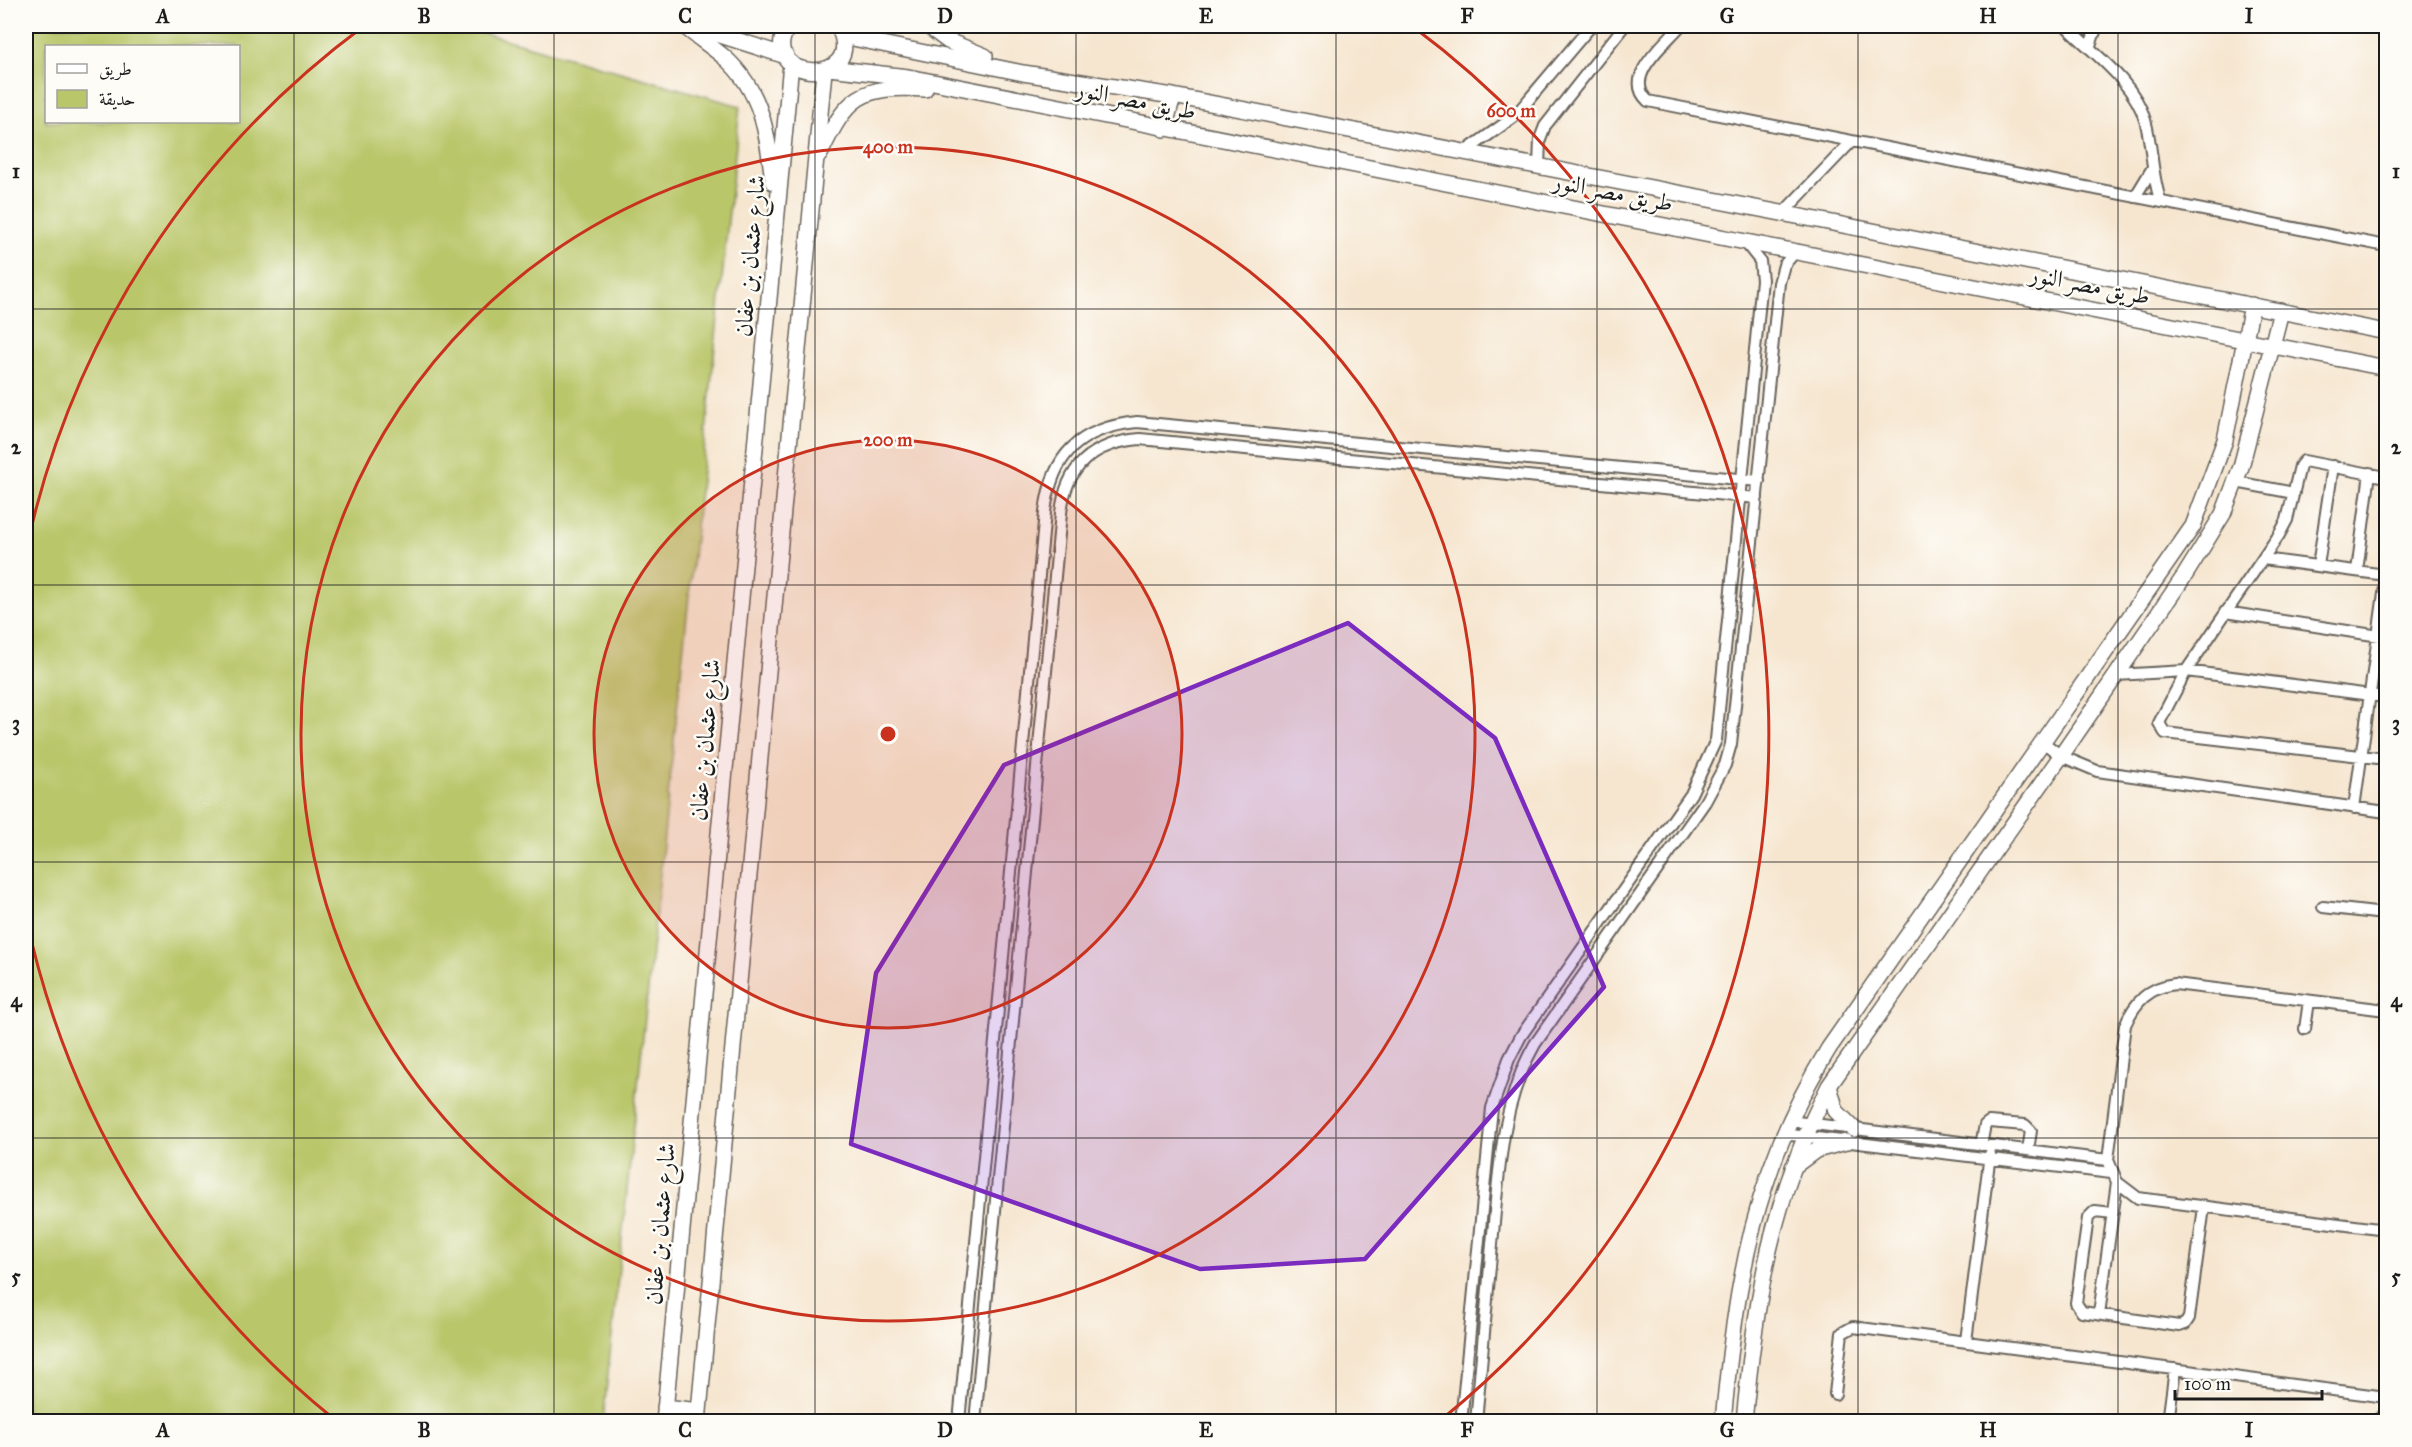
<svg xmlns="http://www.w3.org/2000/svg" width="2412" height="1447" font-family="'IM FELL Great Primer',Amiri,serif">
<rect width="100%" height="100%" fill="#fdfcf7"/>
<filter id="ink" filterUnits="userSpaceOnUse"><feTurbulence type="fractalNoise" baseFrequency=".0167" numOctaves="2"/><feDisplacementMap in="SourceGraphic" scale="12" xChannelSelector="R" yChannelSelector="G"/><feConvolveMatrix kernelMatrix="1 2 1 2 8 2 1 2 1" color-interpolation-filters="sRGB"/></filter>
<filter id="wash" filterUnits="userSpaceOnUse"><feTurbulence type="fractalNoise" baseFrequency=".008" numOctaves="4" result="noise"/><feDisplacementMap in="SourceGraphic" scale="24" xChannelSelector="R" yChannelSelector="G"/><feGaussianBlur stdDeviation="1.35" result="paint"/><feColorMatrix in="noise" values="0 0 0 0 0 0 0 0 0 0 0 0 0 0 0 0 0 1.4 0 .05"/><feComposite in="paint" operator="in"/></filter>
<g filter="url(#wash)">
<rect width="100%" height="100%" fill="#f6e6d0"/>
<!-- green -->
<path fill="#b9c669" stroke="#6a7142" stroke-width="1.5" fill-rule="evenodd" d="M26,26H459L740,106L603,1421H26ZM46,46H238V122H46Z"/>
</g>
<g filter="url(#ink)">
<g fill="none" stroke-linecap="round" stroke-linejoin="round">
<defs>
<path id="street" d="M1680,26C1664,45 1622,77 1648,101L2386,246
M2066,26C2093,53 2134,82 2145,120C2153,147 2151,175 2161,202
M2089,48L2097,26
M1463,153L1514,117L1591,26
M1539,167L1540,139L1545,126L1624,26
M2135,197L2152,169
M1783,213L1852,141
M2386,477L2304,461L2300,466L2287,520L2279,535L2186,671L2159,723L2165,733L2386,759
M2236,482L2294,493
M2263,559L2386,575
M2318,566L2333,466
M2357,571L2370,473
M2225,612L2386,637
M2116,675L2186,671L2386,697
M2043,742L2061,756L2097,771L2386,812
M2354,808L2386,579
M2386,899L2384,914L2386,925
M2323,907L2384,914
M2386,1010L2175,984C2149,987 2135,1002 2125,1025L2108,1160L2117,1182L2138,1198L2386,1230
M2305,1029L2309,1001
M1789,1121L2108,1160
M1783,1134L2111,1173
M1981,1145L1985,1125L1989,1122L2025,1125L2031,1131L2028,1150
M2113,1213L2095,1211L2088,1218L2076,1303L2082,1312L2179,1326L2185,1324L2189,1318L2204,1207
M2099,1314L2117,1182
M1966,1341L1990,1154
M1835,1394L1842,1333L1853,1327L2386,1397
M959,1422L1045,512C1052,454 1080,428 1137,422L1759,481
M975,1422L1061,513C1066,466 1093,443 1140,439L1757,498
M1461,1422L1492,1108L1509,1059L1521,1036L1691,794L1716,740L1762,280L1760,261L1745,242
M1476,1422C1481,1362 1487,1303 1492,1244C1499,1175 1500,1105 1535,1044L1705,802L1725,765L1731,744L1779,283L1784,265L1797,250
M2168,1422L2175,1369
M2375,1422L2386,1413"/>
<path id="secondary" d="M684,26C697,37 711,46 724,57C762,90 768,135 773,182
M692,26L786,56
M788,26C754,82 870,89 838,26
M928,26L948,41L985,56
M843,36L1023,73L1173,96L1807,218L2386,332
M829,68L908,77L2386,368
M1164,129L1173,96
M820,154C847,96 861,85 925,89
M1829,1086L1836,1111L1854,1129
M1793,1167L1816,1150L1846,1142
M665,1407L699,1411
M664,1422L791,63
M698,1422L824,71
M1723,1422C1736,1282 1754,1169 1829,1048L2193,526L2225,440L2252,305
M1744,1422C1756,1295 1771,1200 1829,1086L2061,756L2185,575L2223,514L2241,467L2281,311"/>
</defs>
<!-- street casing -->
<use href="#street" stroke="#68635b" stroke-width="14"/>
<!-- secondary casing -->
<use href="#secondary" stroke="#68635b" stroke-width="18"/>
<!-- street -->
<use href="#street" stroke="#fff" stroke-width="10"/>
<!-- secondary -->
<use href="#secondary" stroke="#fff" stroke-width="15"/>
</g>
</g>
<!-- marked area -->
<path fill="#7b2cbf" fill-opacity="0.2" stroke="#7b2cbf" stroke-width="4.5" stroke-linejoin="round" d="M1348,623L1495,738L1604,987L1365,1259L1200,1269L851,1144L876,973L1004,765Z"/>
<!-- grid -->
<path fill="none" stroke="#1c1c1c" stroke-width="1.5" stroke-opacity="0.55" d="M294,26V1422M554,26V1422M815,26V1422M1076,26V1422M1336,26V1422M1597,26V1422M1858,26V1422M2118,26V1422M26,309H2386M26,585H2386M26,862H2386M26,1138H2386"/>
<!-- distance rings -->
<circle cx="888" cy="734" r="294" fill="#c8321e" fill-opacity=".12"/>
<g fill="none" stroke="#c8321e" stroke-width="3">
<circle cx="888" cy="734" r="294"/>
<circle cx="888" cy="734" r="587"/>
<path d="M334 1419A881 881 0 0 1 26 917M26 551A881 881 0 0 1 364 26M1412 26A881 881 0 0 1 1442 1419"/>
</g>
<g text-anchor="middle" stroke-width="5" stroke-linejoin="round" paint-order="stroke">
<!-- street labels -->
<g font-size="24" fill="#1c1c1c" stroke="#fdfcf7">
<text transform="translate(1136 100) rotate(11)" y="8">طريق مصر النور</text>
<text transform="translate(1613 192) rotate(11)" y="8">طريق مصر النور</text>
<text transform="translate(750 256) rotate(-85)" y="8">شارع عثمان بن عفان</text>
<text transform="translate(2090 285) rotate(11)" y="8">طريق مصر النور</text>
<text transform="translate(705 740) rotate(-85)" y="8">شارع عثمان بن عفان</text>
<text transform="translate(660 1224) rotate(-85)" y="8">شارع عثمان بن عفان</text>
</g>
</g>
<circle cx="888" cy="734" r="9" fill="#c8321e" stroke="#fdfcf7" stroke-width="3"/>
<g font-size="18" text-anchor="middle" font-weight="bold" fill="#c8321e" stroke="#fdfcf7" stroke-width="5" stroke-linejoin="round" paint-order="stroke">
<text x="1511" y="117">600 m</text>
<text x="888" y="153">400 m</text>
<text x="888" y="446">200 m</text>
</g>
<!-- margin -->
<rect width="2412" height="1447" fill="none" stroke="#fdfcf7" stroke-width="66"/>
<!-- legend -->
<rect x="45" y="45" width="195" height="78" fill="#fdfcf7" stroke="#a3a29f" stroke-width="1.5"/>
<rect x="57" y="64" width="30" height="9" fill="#ffffff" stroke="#a3a29f" stroke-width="1.5"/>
<text x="99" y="75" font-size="18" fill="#1c1c1c">طريق</text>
<rect x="57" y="90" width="30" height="18" fill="#b9c669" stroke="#a3a29f" stroke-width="1.5"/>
<text x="99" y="105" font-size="18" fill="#1c1c1c">حديقة</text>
<!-- scale -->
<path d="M2175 1390v9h147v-9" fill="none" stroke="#1c1c1c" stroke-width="3"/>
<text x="2184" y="1390" font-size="18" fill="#1c1c1c" stroke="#fdfcf7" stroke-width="4.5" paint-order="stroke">100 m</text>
<rect x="33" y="33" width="2346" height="1381" fill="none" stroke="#1c1c1c" stroke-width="2"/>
<g font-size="20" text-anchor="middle" font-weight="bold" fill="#1c1c1c">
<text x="163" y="23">A</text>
<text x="424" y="23">B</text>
<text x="685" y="23">C</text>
<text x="945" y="23">D</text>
<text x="1206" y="23">E</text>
<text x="1467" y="23">F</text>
<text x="1727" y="23">G</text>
<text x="1988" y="23">H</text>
<text x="2249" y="23">I</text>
<text x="16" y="178">1</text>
<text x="2396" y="178">1</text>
<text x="16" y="454">2</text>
<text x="2396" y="454">2</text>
<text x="16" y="730">3</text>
<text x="2396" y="730">3</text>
<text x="16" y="1007">4</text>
<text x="2396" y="1007">4</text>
<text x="16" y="1283">5</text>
<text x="2396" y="1283">5</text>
<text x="163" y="1437">A</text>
<text x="424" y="1437">B</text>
<text x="685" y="1437">C</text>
<text x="945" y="1437">D</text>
<text x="1206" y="1437">E</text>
<text x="1467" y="1437">F</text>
<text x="1727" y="1437">G</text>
<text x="1988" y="1437">H</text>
<text x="2249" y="1437">I</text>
</g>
</svg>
